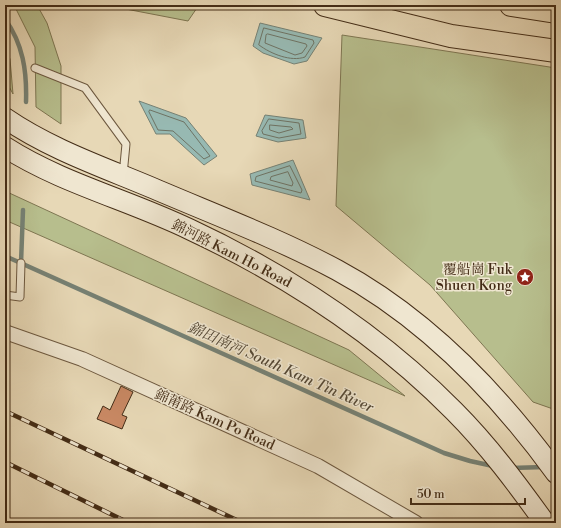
<svg xmlns="http://www.w3.org/2000/svg" width="561" height="528" font-family="'Libre Bodoni','Noto Serif TC',serif">
<rect width="100%" height="100%" fill="#e7d8b6"/>
<filter id="stains"><feTurbulence type="fractalNoise" baseFrequency=".005" numOctaves="4"/><feColorMatrix values="0 0 0 0 .2 0 0 0 0 .09 0 0 0 0 .02 0 0 0 .5 -.17"/></filter>
<radialGradient id="worn" r=".72"><stop offset=".6" stop-color="#630" stop-opacity="0"/><stop offset="1" stop-color="#630" stop-opacity=".3"/></radialGradient>
<!-- green -->
<path fill="#b7be8d" stroke="#7e7652" d="M14,5H37L47,23L61,66V124L36,107L35,47Z
M105,5H199L188,21Z
M342,35L556,68V410L533,402L430,285L336,206Z
M5,47L10,59L13,94L5,79Z
M5,191L349,350L405,396L5,220Z"/>
<!-- water -->
<path fill="#97b9b2" stroke="#768174" d="M260,23L322,38L307,61L294,64L263,53L253,46Z
M139,101L186,118L217,156L204,165L170,134H156Z
M265,115L303,120L306,138L278,142L256,136Z
M293,160L310,200L252,185L250,174Z"/>
<g fill="none" stroke-linecap="round" stroke-linejoin="round">
<!-- shore -->
<path stroke="#6e7364" stroke-width="1" d="M264,28L313,40L314,43L305,57C291,62 271,54 259,45Z
M268,34L306,44L307,46L302,53L295,55L265,43L266,35Z
M150,110L184,122L210,156L204,159L173,131L158,130L149,112Z
M269,119L299,123L301,134L279,138L263,134L262,131Z
M270,125L291,127L293,129L279,133L270,130Z
M290,166L302,190L301,193L255,181L256,177Z
M288,172L293,183L292,186L270,180L271,177Z"/>
<!-- stream -->
<path stroke="#768174" stroke-width="4.5" d="M5,19C23,44 27,71 26,102
M5,256L444,453L470,461L493,466
M21,263L23,210
M511,468L545,467"/>
</g>
<!-- building -->
<path fill="#c88863" stroke="#442d17" d="M121,386L133,392L122,415L127,417L122,429L97,419L103,406L110,410Z"/>
<g fill="none" stroke-linecap="round" stroke-linejoin="round">
<defs>
<path id="lane" d="M35,68L85,88L126,144L123,175
M5,295L20,297L21,263"/>
<path id="street" d="M5,332L82,359L318,466L416,523"/>
<path id="secondary" d="M5,118C53,151 109,169 162,192C221,217 281,240 337,270C426,318 497,392 556,473
M5,147C61,183 129,200 189,229C287,275 378,334 454,411C488,445 517,484 545,523"/>
<path id="highway" d="M325,5L451,36L556,51
M511,5L556,12"/>
</defs>
<!-- lane casing -->
<use href="#lane" stroke="#6d583f" stroke-width="9"/>
<!-- street casing -->
<use href="#street" stroke="#6d583f" stroke-width="16"/>
<!-- secondary casing -->
<use href="#secondary" stroke="#442d17" stroke-width="22"/>
<!-- highway casing -->
<use href="#highway" stroke="#442d17" stroke-width="24"/>
<!-- lane -->
<use href="#lane" stroke="#efe6d0" stroke-width="7"/>
<!-- street -->
<use href="#street" stroke="#efe6d0" stroke-width="14"/>
<!-- secondary -->
<use href="#secondary" stroke="#efe6d0" stroke-width="20"/>
<!-- highway -->
<use href="#highway" stroke="#e7d8b6" stroke-width="22"/>
<defs>
<path id="rail" d="M5,411L243,523
M5,462L129,523"/>
</defs>
<!-- rail casing -->
<use href="#rail" stroke="#442d17" stroke-width="4.5"/>
<!-- rail -->
<use href="#rail" stroke="#efe6d0" stroke-width="3" stroke-dasharray="9" stroke-linecap="butt"/>
</g>
<!-- icons -->
<defs>
<symbol id="sight-disc" viewBox="-11 -11 22 22"><circle r="9.5" fill="#8f2418" stroke="#efe6d0"/><path d="M0-6L1.8-2.2L6-1.7L2.9 1.2L3.7 5.4L0 3.3L-3.7 5.4L-2.9 1.2L-6-1.7L-1.8-2.2Z" fill="#fff"/></symbol>
</defs>
<g fill-rule="evenodd">
<use href="#sight-disc" x="515" y="267" width="20" height="20"/>
</g>
<g text-anchor="middle" stroke-width="3" stroke-linejoin="round" paint-order="stroke">
<!-- street labels -->
<g font-size="14" fill="#442d17" stroke="#efe6d0">
<text transform="translate(232 253) rotate(27)" y="5">錦河路 Kam Ho Road</text>
<text transform="translate(215 419) rotate(24)" y="5">錦莆路 Kam Po Road</text>
</g>
<!-- poi labels -->
<g font-size="14" fill="#442d17" stroke="#efe6d0" text-anchor="end">
<text x="512" y="274">覆船崗 Fuk<tspan x="512" dy="16">Shuen Kong</tspan></text>
</g>
<!-- water labels -->
<g font-size="15" font-style="italic" fill="#554936" stroke="#efe6d0">
<text transform="translate(281 367) rotate(24)" y="5">錦田南河 South Kam Tin River</text>
</g>
</g>
<!-- margin -->
<rect width="561" height="528" fill="none" stroke="#e7d8b6" stroke-width="20"/>
<rect x="6" y="6" width="549" height="516" fill="none" stroke="#442d17" stroke-width="2"/>
<rect x="10" y="10" width="541" height="508" fill="none" stroke="#442d17"/>
<!-- scale -->
<path d="M411 498v6h114v-6" fill="none" stroke="#442d17" stroke-width="2"/>
<text x="417" y="498" font-size="12" fill="#442d17" stroke="#efe6d0" stroke-width="3" paint-order="stroke">50 m</text>
<rect width="100%" height="100%" filter="url(#stains)"/>
<rect width="100%" height="100%" fill="url(#worn)"/>
</svg>
